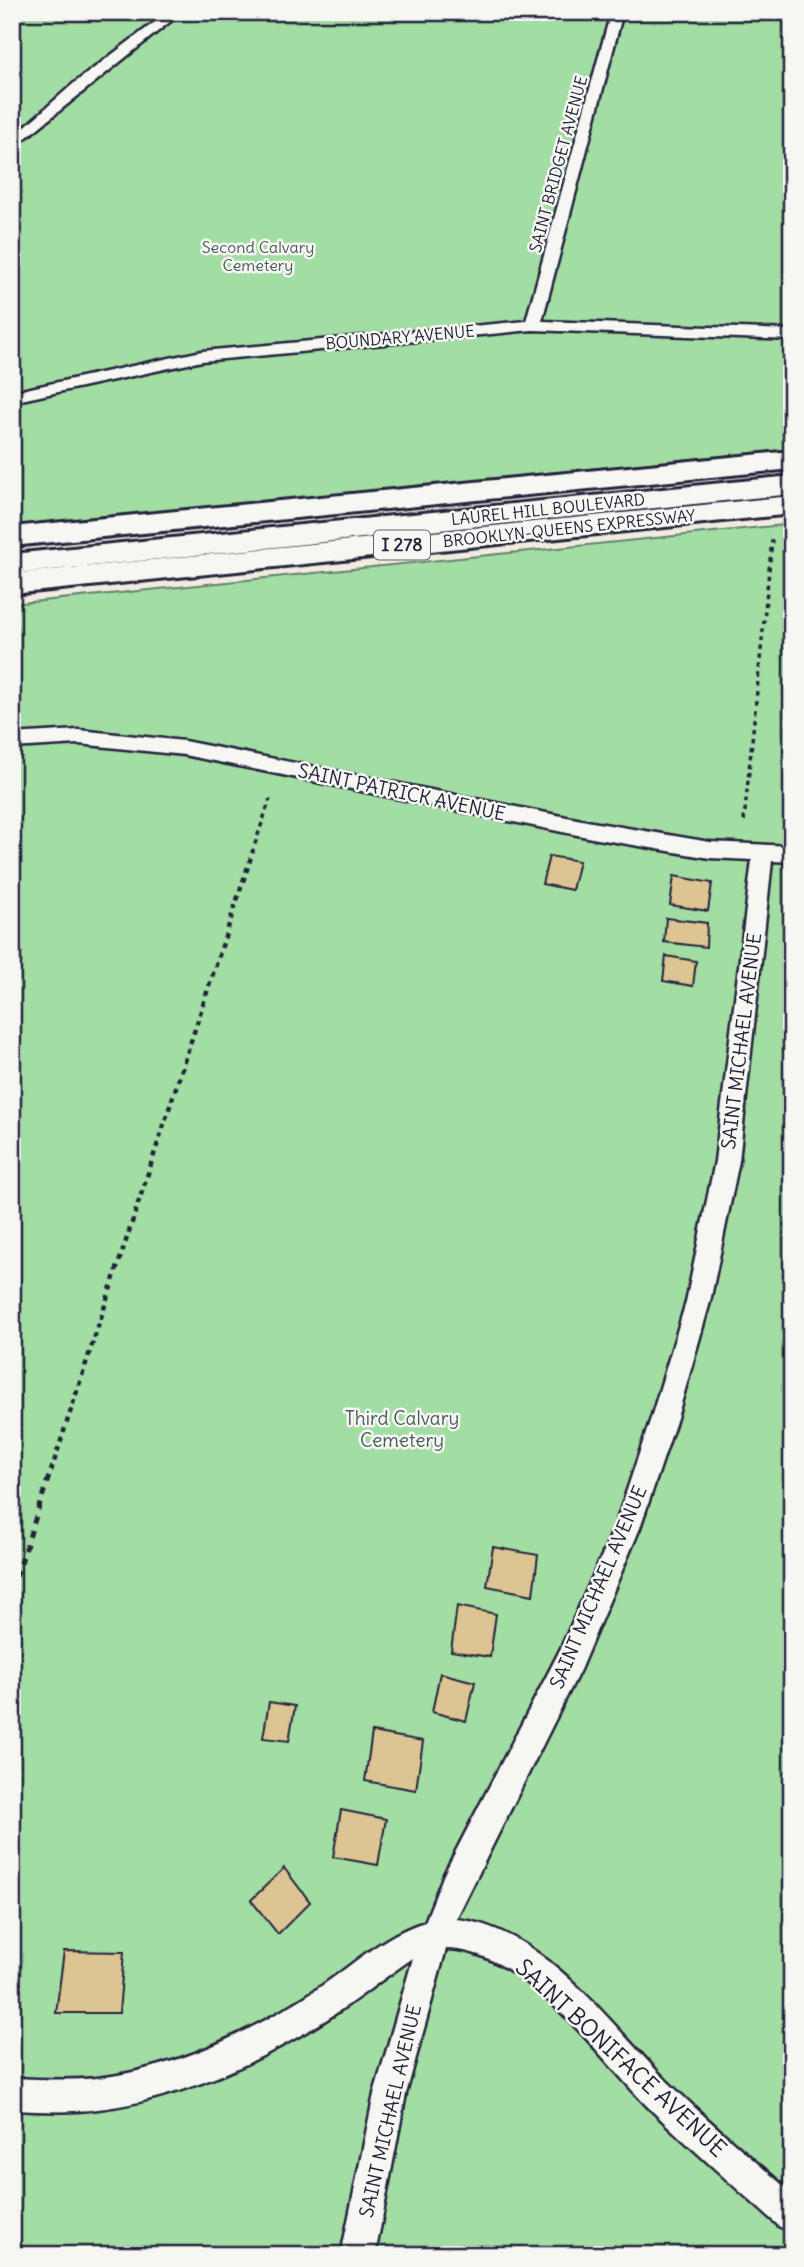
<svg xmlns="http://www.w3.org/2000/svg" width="804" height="2267" font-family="Delius,sans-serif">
<rect width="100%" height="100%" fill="#f1ecdf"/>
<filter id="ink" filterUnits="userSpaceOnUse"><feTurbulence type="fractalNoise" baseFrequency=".0143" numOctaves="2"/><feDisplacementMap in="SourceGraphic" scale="14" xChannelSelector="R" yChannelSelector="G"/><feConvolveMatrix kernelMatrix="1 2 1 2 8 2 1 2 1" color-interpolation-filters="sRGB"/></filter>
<g filter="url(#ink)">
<!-- green -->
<path fill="#a2dda3" stroke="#62806f" stroke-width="2" d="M12,12H792V449L12,526Z
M792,524V2255H12V604Z"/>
<!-- building -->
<path fill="#ddc493" stroke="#22223b" stroke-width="2" d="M549,856L579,861L572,890L542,884Z
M674,876L712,883L708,911L670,905Z
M666,918L707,923L706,947L664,942Z
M666,956L696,961L693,986L663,981Z
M493,1547L538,1555L533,1595L487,1586Z
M457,1606L496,1614L490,1657L451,1651Z
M440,1673L475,1682L466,1721L432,1712Z
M269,1702L295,1706L289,1741L263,1738Z
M372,1732L423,1741L416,1790L365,1781Z
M341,1810L386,1819L378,1865L333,1857Z
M284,1868L310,1902L278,1934L251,1900Z
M64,1951L124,1952L119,2013H56Z"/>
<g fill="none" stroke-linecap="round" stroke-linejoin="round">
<defs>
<path id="lane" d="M168,12H182L12,149V138L73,84Z
M611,12H623L542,321L792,330V340L533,330L202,361L12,402V392L202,351L526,321Z
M79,730L184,741L592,822L710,842L792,846V862L772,861L739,1161L710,1302L677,1418L640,1528L580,1670L456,1919C544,1928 610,2025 668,2082C708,2121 750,2157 792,2193V2231L780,2227C736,2188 692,2149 650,2109C598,2057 525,1949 446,1949L406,2094L375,2255H341L374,2094L413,1958C382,1979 353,2003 321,2023C255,2064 176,2100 98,2109C69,2113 41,2111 12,2110V2078C40,2079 69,2081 97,2078C176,2069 251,2032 317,1989C352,1966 384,1934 425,1922L444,1874L560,1650L615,1526L651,1418L686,1302L715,1161L752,860L710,858L592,838L184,755L79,744L12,748V734Z"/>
<path id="secondary" d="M792,476V494L12,574V554Z"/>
<path id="highway" d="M792,451V469L12,546V527Z
M792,496V514L12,594V574Z"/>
</defs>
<!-- lane casing -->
<use href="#lane" stroke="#22223b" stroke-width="5"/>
<!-- secondary casing -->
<use href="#secondary" stroke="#22223b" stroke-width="6"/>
<!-- highway casing -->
<use href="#highway" stroke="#22223b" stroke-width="6"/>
<!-- path-far2 -->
<path stroke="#22223b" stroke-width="3.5" stroke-dasharray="4.5 4.5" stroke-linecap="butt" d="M744,821L772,540
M252,853L270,799"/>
<!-- path-far1 -->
<path stroke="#22223b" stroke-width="4.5" stroke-dasharray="5 5" stroke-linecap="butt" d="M51,1471L253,851"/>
<!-- path -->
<path stroke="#22223b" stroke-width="5" stroke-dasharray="7 7" stroke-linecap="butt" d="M12,1590L51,1470"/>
<!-- lane -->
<use href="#lane" fill="#f6f6f2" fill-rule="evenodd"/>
<!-- secondary -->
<use href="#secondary" fill="#f6f6f2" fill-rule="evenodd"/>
<!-- highway -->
<use href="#highway" fill="#f6f6f2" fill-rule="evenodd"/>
</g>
</g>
<g text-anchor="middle" stroke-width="5" stroke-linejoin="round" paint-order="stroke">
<!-- far-street labels -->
<g font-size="16" fill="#22223b" stroke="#f6f6f2">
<text transform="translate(558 164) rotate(-75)" y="6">SAINT BRIDGET AVENUE</text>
<text transform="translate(400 337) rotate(-5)" y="6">BOUNDARY AVENUE</text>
<text transform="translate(548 509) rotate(-6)" y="6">LAUREL HILL BOULEVARD</text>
<text transform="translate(569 528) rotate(-6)" y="6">BROOKLYN-QUEENS EXPRESSWAY</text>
</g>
<!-- far-park labels -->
<g font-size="16" fill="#485a5a" stroke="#f6f6f2">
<text x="258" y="253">Second Calvary<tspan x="258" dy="18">Cemetery</tspan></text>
</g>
<!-- shield labels -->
<rect fill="#f6f6f2" stroke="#626272" stroke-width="2" x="374" y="530.5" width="56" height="29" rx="5"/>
<g font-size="18" font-weight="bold" fill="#22223b">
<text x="402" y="551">I 278</text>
</g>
<!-- street labels -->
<g font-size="19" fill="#22223b" stroke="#f6f6f2">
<text transform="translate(402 792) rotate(12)" y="7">SAINT PATRICK AVENUE</text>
<text transform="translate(741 1041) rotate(-83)" y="7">SAINT MICHAEL AVENUE</text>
<text transform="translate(598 1587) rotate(-67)" y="7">SAINT MICHAEL AVENUE</text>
<text transform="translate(390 2111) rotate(-77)" y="7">SAINT MICHAEL AVENUE</text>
</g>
<!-- park labels -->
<g font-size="19" fill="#485a5a" stroke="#f6f6f2">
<text x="402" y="1425">Third Calvary<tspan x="402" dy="22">Cemetery</tspan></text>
</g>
<!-- near-street labels -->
<g font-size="23" fill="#22223b" stroke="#f6f6f2">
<text transform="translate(621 2058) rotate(43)" y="8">SAINT BONIFACE AVENUE</text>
</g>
</g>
<!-- margin -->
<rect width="804" height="2267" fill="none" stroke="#f6f6f2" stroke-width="42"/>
<rect x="21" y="21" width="762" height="2225" fill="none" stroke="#22223b" stroke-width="2.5" filter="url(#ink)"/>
</svg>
